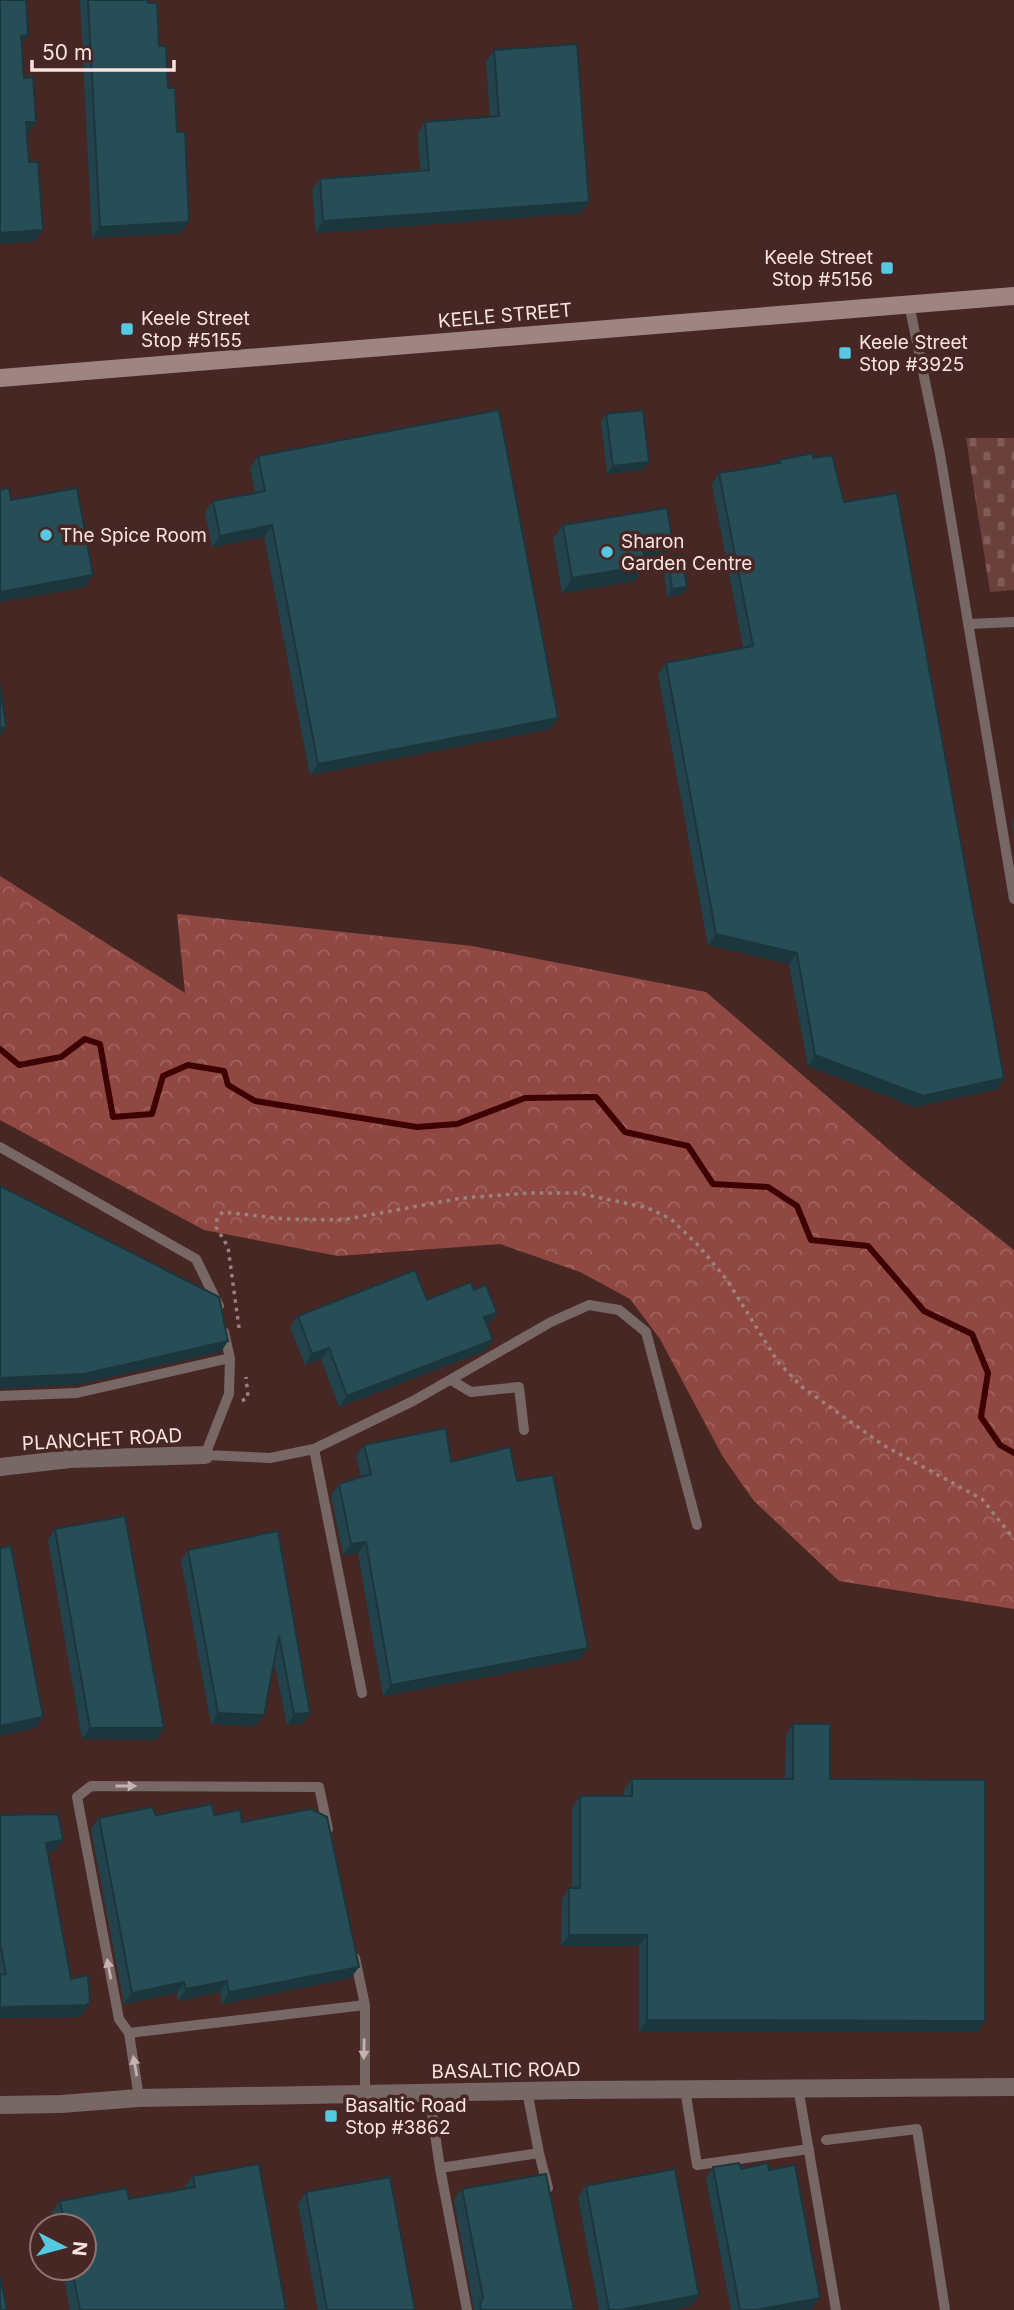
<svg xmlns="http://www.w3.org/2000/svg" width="1014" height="2310" font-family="Inter,sans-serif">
<defs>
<pattern id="forest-crowns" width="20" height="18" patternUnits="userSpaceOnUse" patternTransform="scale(1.75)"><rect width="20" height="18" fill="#904942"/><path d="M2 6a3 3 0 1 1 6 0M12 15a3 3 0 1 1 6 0" fill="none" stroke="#a0635d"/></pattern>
<pattern id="cemetery-stones" width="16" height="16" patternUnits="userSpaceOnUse" patternTransform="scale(1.75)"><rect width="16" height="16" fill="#6a403b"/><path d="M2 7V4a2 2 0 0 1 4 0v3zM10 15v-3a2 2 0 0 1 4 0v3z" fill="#805b57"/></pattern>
</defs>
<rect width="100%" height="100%" fill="#462724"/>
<!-- forest -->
<path fill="url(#forest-crowns)" d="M0,876L185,993L177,914L472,946L706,992L908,1166L1014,1250V1609L839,1581L754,1501L723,1457L660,1339L630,1299L580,1272L500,1244L338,1256L204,1230L0,1120Z"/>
<!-- cemetery -->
<path fill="url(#cemetery-stones)" d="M966,438H1014V590L990,592Z"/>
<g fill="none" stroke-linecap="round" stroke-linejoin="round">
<!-- stream -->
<path stroke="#3e0001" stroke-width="6" d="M0,1049L19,1065L61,1057L85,1039L100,1044L113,1117L152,1114L163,1076L188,1065L224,1071L228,1085L255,1101L417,1127L457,1124L525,1098L596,1097L625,1132L688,1146L713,1184L768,1187L797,1206L811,1240L868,1246L924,1311L972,1334L988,1373L981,1417L1000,1445L1014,1453"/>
<!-- path -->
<path stroke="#9c817e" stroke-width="3.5" stroke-dasharray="3.5 5" stroke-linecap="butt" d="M239,1328L228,1247L216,1227L217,1218L223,1212L285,1219L342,1220L462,1198L530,1193H578L648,1208L671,1219L698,1245L727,1280L778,1362L802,1387L883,1445L982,1499L1014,1539
M242,1401L248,1397L246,1377"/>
<!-- lane -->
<path stroke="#776765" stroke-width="10" d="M909,304L940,454L1014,899
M968,624L1014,622
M0,1147L196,1259L219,1306
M230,1358L229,1394L205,1455L270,1458L314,1449L362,1693
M451,1380L471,1392L519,1387L524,1430
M0,1396L77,1393L230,1358L224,1332
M314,1449L413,1401L551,1322L589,1305L619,1310L646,1332L697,1525
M355,1958L365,2005V2094
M129,2033L365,2005
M798,2087L836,2310
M685,2089L697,2165L809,2149
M429,2093L440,2168L539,2153L527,2091
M139,2098L129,2033L119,2019L77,1797L91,1786L319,1787L328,1829
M826,2140L917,2129L945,2310
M539,2153L548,2188
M440,2168L467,2310"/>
<!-- street -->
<path stroke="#776765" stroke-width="18" d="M0,1467L70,1459L205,1455
M0,2105L61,2104L139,2098L574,2090L1014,2087"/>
<!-- secondary -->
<path stroke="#9e8581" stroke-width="18" d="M0,378L1014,296"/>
</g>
<!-- wall -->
<path fill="#22434b" d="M80,0H148L159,46L177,132L189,222L181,233L92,238Z
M494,50L589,202L581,213L316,233L312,190L320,179L420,171L418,133L425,122L490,117L486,61Z
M606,414L643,470L607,474L601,421Z
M258,456L558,718L550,729L310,775L264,537L212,547L205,512L213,501L255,493L250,468Z
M813,458L844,502L1004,1078L997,1089L915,1107L808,1066L789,964L708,945L658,674L666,663L743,647L712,484L719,473L776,464L779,460Z
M563,525L663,559L645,562V566L635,581L562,593L553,539Z
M668,557L687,587L681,595L667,597L663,565Z
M1014,820V835L1012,824Z
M427,1300L489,1324L487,1325L493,1340L485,1351L339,1407L321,1359L305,1365L290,1327L298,1316Z
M364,1445L451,1462L517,1481L580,1659L383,1696L358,1553L343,1555L331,1495L339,1484L361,1477L356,1456Z
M55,1529L156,1740L82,1739L48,1540Z
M278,1531L303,1724L287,1725L274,1661L256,1726L211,1724L181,1561L188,1550Z
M793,1724L985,2021L977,2032H639V1946H561L562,1899L569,1888H572V1808L580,1796H624V1790L632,1779H785L786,1735Z
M0,1815L63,1840L55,1851L47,1853L71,1979L90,2002L83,2013L78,2017L0,2018Z
M214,1815L242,1822L351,1978L222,2004L220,1992L178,2001L177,1993L124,2004L91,1829L99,1818Z
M713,2167L741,2169L812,2309L806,2310H731L706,2179Z
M193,2176L286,2310H70L62,2268H84V2226H55L52,2212L60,2201L129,2199L185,2188V2187Z
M586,2186L691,2306L672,2310H599L578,2197Z
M462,2189L574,2310H474L454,2200Z
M306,2192L415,2310H318L298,2204Z"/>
<!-- shaded-wall -->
<path fill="#1b373d" d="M28,35L20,46L21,36Z
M26,122H36L29,133L19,134Z
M589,202L581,213L316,233L323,221Z
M189,222L181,233L92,238L100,227Z
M43,230L35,241L0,244V233Z
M649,462L643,470L607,474L613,466Z
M272,525L264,537L212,547L220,536Z
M673,544L663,559L633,564L643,549Z
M645,566L635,581L562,593L572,578Z
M93,575L85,587L0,602V592Z
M687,587L681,595L667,597L672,589Z
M558,718L550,729L310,775L318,764Z
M6,727L0,736V728Z
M716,934L797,953L789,964L708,945Z
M815,1055L1004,1078L997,1089L915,1107L808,1066Z
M497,1313L489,1324L476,1329L484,1317Z
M493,1340L485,1351L339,1407L347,1396Z
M228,1341L221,1352L76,1385L0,1389V1378Z
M329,1348L321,1359L305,1365L312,1354Z
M366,1542L358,1553L343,1555L351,1544Z
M588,1648L580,1659L383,1696L391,1685Z
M218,1713L264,1715L256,1726L211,1724Z
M310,1713L303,1724L287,1725L294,1714Z
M43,1717L36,1728L0,1736V1726Z
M90,1728H164L156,1740L82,1739Z
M63,1840L55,1851L38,1854L46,1843Z
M569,1935H647L639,1946H561Z
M359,1967L351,1978L222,2004L229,1992Z
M227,1981L220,1992L178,2001L186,1989Z
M184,1982L177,1993L124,2004L132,1993Z
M90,2002L83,2013L78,2017L0,2018V2007Z
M647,2020L985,2021L977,2032H639Z
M699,2295L691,2306L672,2310H620Z
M820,2298L812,2309L806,2310H756Z"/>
<!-- building -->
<path fill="#274e57" stroke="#1b373d" stroke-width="2" d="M0,0H26L28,35L21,36L24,78L33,77L36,122H26L29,162H38L43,230L0,233Z
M88,0H148V3H157L159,46H166L168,88H175L177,132H185L189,222L100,227Z
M577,44L589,202L323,221L320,179L429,170L425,122L499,116L494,50Z
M499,410L558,718L318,764L272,525L220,536L213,501L265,491L258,456Z
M643,410L649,462L613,466L606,414Z
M813,453V458L832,455L844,502L897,493L1004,1078L923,1096L815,1055L797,953L716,934L666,663L753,646L719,473L780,463L779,460Z
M9,488L11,500L77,488L93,575L0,592V490Z
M667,508L673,544L643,549L645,566L572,578L563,525Z
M682,555L687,587L672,589L668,557Z
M0,685L6,727L0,728Z
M0,1186L219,1297L228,1341L84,1374L0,1378Z
M415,1270L427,1300L471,1282L474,1290L486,1285L497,1313L484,1317L493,1340L347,1396L329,1348L312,1354L298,1316Z
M446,1428L451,1462L510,1447L517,1481L553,1475L588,1648L391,1685L366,1542L351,1544L339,1484L371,1474L364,1445Z
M125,1516L164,1728H90L55,1529Z
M278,1531L310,1713L294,1714L279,1636L264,1715L218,1713L188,1550Z
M11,1546L43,1717L0,1726V1548Z
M793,1724H830V1779L985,1780V2021L647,2020V1935H569V1888H580V1796H632V1779H793Z
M212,1804L214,1815L240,1810L242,1822L311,1809L327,1817L359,1967L229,1992L227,1981L186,1989L184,1982L132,1993L99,1818L152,1807L156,1815Z
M58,1814L63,1840L46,1843L71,1979L88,1975L90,2002L86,2005L0,2007V1975L6,1974L0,1943V1815Z
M739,2163L741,2169L768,2163L769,2170L795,2165L820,2298L756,2310H740L713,2167Z
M259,2164L286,2310H80L72,2268H84V2226H65L60,2201L127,2188L129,2199L195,2187L193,2176Z
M675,2169L699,2295L620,2310H609L586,2186Z
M546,2174L574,2310H481L480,2305L483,2297L462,2189Z
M390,2177L415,2310H327L306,2192Z
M0,2275L7,2310H0Z"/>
<!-- one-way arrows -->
<defs><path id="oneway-solid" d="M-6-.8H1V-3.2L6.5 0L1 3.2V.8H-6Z" transform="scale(1.75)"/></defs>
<g fill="#c5b2af">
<use href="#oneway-solid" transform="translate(126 1786)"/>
<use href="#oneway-solid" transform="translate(109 1969) rotate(-101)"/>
<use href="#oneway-solid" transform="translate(364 2049) rotate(91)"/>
<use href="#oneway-solid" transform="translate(135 2066) rotate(-100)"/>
</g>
<!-- markers -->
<g fill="#56c9e0" stroke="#462724" stroke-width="2.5">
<rect x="880" y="261" width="14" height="14" rx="3.5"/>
<rect x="120" y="322" width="14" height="14" rx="3.5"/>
<rect x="838" y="346" width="14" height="14" rx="3.5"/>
<circle cx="46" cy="535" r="7"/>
<circle cx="607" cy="552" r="7"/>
<rect x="324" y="2109" width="14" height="14" rx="3.5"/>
</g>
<g text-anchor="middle" stroke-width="7" stroke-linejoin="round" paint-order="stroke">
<!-- poi labels -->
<g font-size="19" fill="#f9e4e1" stroke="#462724" text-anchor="start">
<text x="873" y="264" text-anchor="end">Keele Street<tspan x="873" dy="22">Stop #5156</tspan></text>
<text x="141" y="325">Keele Street<tspan x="141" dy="22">Stop #5155</tspan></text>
<text x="859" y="349">Keele Street<tspan x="859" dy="22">Stop #3925</tspan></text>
<text x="60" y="542">The Spice Room</text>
<text x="621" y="548">Sharon<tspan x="621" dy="22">Garden Centre</tspan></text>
<text x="345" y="2112">Basaltic Road<tspan x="345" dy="22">Stop #3862</tspan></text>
</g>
<!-- street labels -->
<g font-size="19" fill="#f9e4e1" stroke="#462724">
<text transform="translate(505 315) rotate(-5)" y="7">KEELE STREET</text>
<text transform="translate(102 1439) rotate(-3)" y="7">PLANCHET ROAD</text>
<text transform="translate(506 2070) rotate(-1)" y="7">BASALTIC ROAD</text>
</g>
</g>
<!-- north arrow -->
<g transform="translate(63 2247) rotate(96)"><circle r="33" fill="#462724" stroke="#8e7370" stroke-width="2"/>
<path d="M0-5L12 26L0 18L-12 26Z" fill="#56c9e0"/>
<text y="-10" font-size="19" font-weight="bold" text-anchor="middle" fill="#f9e4e1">N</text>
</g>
<!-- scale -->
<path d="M32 60v10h142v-10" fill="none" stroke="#f9e4e1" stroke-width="3.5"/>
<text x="42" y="60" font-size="21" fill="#f9e4e1" stroke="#462724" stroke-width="5" paint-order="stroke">50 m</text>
</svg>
